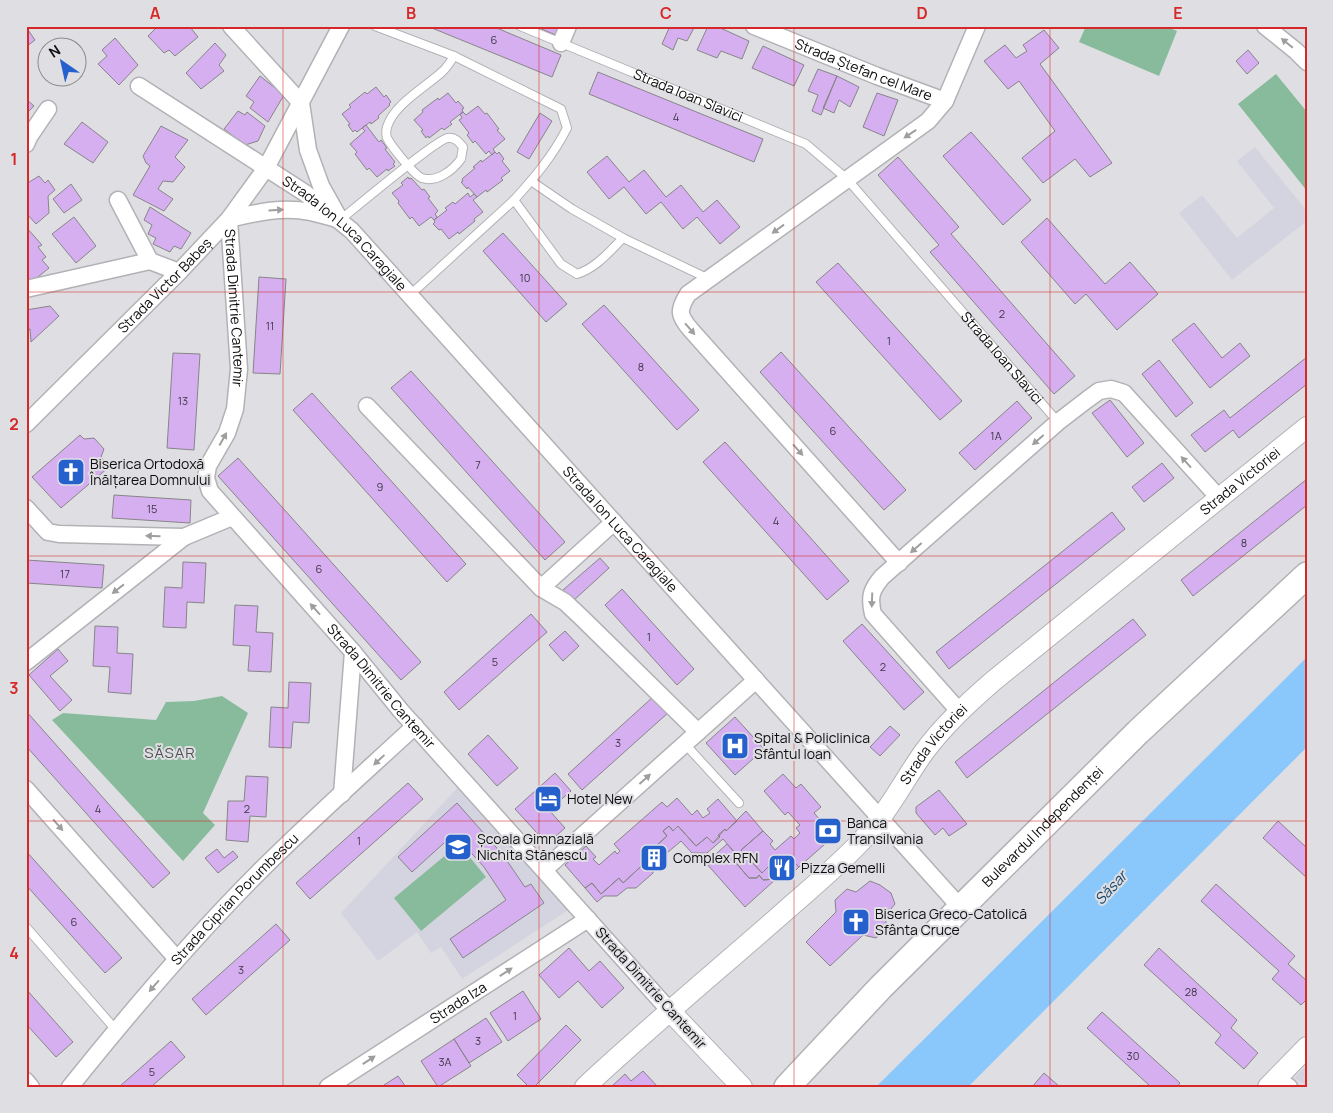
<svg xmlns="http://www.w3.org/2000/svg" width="1333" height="1113" font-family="Manrope,sans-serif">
<rect width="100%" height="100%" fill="#dfdfe3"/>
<!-- built -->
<path fill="#d3d4df" d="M1255,147L1307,211V221L1232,280L1179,213L1202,195L1237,238L1274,208L1237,161Z
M459,786L570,909L462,979L441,947L431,953L417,932L378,961L341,913Z
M1307,1065V1086L1294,1078Z"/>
<!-- green -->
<path fill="#87bb9b" d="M1086,26H1165L1177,31L1159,76L1079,42Z
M1276,74L1307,112V191L1238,104Z
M222,696L248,713L203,813L215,825L183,861L52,720L63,713L156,720L166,702L194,701Z
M459,844L486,877L421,931L394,898Z"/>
<!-- water -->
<path fill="#8ac8fc" d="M1307,657V747L968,1087H876Z"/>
<!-- building -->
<path fill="#d6aff0" stroke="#878588" d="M158,26H191L190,27L198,37L175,56L169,50L164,53L148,36Z
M427,26H492L561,55L552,77Z
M534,26H560L556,35Z
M670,26H695L687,41L678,38L673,50L662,44Z
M708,26H716L749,41L742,59L721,51L717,58L697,50Z
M26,27L35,40L26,47Z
M1044,30L1059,48L1040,64L1112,163L1090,177L1075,159L1043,183L1022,158L1055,131L1019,81L1008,89L984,61L1005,45L1016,58L1027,51L1023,45Z
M115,38L138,65L119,85L98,64L107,56L102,50Z
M215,43L226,55L219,65L224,71L201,89L186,73Z
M763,46L804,65L794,86L752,68Z
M1248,50L1259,63L1247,74L1236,61Z
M818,69L837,76L821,115L812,111L818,95L808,91Z
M598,72L763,139L754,162L589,94Z
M260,76L284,95L268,122L250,108L254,102L246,96Z
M837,76L859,87L850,107L839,100L834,113L823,108Z
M376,87L384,97L386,95L391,102L389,104L390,105L378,116L379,118L371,124L370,122L357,132L355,130L353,132L348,125L350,124L342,114L351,107L349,105L365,92L367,94Z
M448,93L456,103L458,101L464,108L462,109L463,112L450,122L452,124L444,130L442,128L429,138L428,136L426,138L421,131L423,130L414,120L423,112L422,110L438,98L439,100Z
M877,93L898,100L884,136L863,127Z
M26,99L34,106L26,114Z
M478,106L485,114L487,113L499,129L497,130L505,139L493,149L495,152L492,155L489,151L486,154L475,141L473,143L467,135L469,133L459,120L462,118L460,114L463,112L466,115Z
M238,111L245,115L247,112L265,126L258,141L245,145L224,129Z
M540,113L552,121L529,159L517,152Z
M82,122L108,142L93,163L64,144Z
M366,125L379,142L381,140L387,148L385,149L395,162L393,164L395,166L388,171L387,169L377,177L369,168L367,170L355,154L357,152L350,144L365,131L362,128Z
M161,126L188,140L175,157L185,167L173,182L163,181L158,189L173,199L164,211L133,195L150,166L146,163L143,156Z
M971,132L1031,200L1003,225L943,156Z
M495,152L497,154L499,152L504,159L502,161L510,171L501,178L503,180L487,192L486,190L477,197L468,187L467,189L461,182L463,181L462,179L475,168L473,167L481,160L482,162Z
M607,156L629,182L644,170L666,197L681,185L703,212L717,200L740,227L720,244L697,217L683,229L661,202L646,214L624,187L609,199L587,172Z
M898,157L959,227L951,234L1075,376L1054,394L930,252L939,245L878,175Z
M39,176L45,183L48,180L55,190L48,196L49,213L36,224L26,213V184Z
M408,177L409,179L411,178L422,190L424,189L430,197L428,198L438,211L435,214L437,217L434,220L431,217L419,226L412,217L410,219L398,203L399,201L392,193L403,185L401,183Z
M71,184L82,200L64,213L53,199Z
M468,193L470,197L474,194L477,197L473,200L483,212L474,219L475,221L459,234L458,232L449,239L441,229L439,230L433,224L435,222L434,220L447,210L445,208L453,202L455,204Z
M150,207L191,233L181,249L174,246L170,252L153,244L156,238L148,234L152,225L144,220Z
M74,217L96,246L76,263L52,234Z
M1047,218L1105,284L1130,262L1158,294L1117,330L1086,294L1075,304L1021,242Z
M26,227L42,245L38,247L46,257L42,260L49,268L28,285L26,282Z
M503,233L567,304L546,322L483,251Z
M838,263L962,401L940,420L816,282Z
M259,277L286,279L280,374L253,373Z
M604,305L699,410L677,430L582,324Z
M50,306L59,316L31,342L30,329L26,330V310Z
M1194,323L1222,358L1240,343L1250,356L1210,388L1172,340Z
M781,352L906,490L884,510L760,372Z
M173,353L200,354L194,450L167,448Z
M1307,357V384L1239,438L1233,430L1205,452L1191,435L1224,410L1230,418Z
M1159,360L1193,403L1176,417L1142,374Z
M411,371L565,542L545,560L391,388Z
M312,393L466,564L447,582L293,410Z
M1110,400L1144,443L1127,457L1092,413Z
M1017,401L1032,418L975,470L959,453Z
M80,435L84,439L94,438L104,449L101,457L109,467L61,508L32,477Z
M725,442L849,581L827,600L703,462Z
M238,458L421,662L401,680L218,476Z
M1162,463L1174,478L1144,502L1132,487Z
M1307,479V505L1193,596L1181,580Z
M114,495L191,500L190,523L112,518Z
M1112,512L1125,529L949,669L936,652Z
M600,558L609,568L573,601L563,590Z
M26,560L104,565L102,588L26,583Z
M183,562L206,563L204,603L187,602L186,628L163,627L165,587L182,588Z
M622,589L694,669L677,685L605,605Z
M235,605L258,606L256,632L273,633L271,672L248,671L250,646L233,645Z
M531,614L547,632L459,710L444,692Z
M1133,619L1146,635L967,778L955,762Z
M862,624L924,692L904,710L843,641Z
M95,626L118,627L117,653L133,654L131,694L108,692L110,667L93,666Z
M565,631L579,646L563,661L549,645Z
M58,649L68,661L50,676L72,700L60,711L29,675Z
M289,682L311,683L309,723L293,722L291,748L269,747L271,707L288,708Z
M654,696L669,712L582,790L568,774Z
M26,711L170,873L153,888L26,746Z
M735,717L764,749L735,775L706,743Z
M890,726L900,735L880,756L870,747Z
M488,735L518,768L497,786L468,754Z
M555,773L571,791L549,810L565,828L547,844L515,809Z
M783,774L796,788L801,784L821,807L814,813L831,832L821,840L825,844L799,867L795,863L778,878L768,867L762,873L741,850L763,831L773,841L770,844L775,850L791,836L794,839L800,833L796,828L800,825L788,812L785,815L764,791Z
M246,776L268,777L266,817L250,816L248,842L226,840L228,801H244Z
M408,783L423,799L310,899L296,883Z
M939,790L967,824L949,836L943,828L935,835L916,813V807Z
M677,798L692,815L697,810L703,818L710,813L707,809L718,799L737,821L726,831L725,829L713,843L707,837L696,846L678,826L673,831L669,826L663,831L667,836L645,856L648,860L623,883L619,878L601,894L592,883L585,888L565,865L586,846L596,857L593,859L599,865L615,851L617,854L620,851L614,844L662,802L667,807Z
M457,803L503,855L525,887L531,884L544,903L463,958L450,939L506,900L484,867L454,834L412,872L398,857Z
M746,811L763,831L741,850L762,873L768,867L778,878L776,879L763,880L759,875L757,878H749L736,863V854L723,839L707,853H692L681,841L653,865V873L636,888H627L617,896H604L597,902L585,888L592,883L601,894L619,878L623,883L648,860L645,856L667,836L663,831L669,826L673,831L678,826L696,846L707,837L713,843L720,837L718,835L725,829L726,831Z
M1278,821L1307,848V878L1263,838Z
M727,844L736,854V863L749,878H757L759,875L763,880L776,879L745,907L706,863Z
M217,849L224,858L233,851L238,857L218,873L205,858Z
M26,851L122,958L105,973L26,885Z
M795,863L799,867L792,874H783L778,878L768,867Z
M870,881L880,885L891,893L895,904L885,916L887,929L876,938L863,935L830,966L806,942L836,912L835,900L847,889L856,892Z
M1216,884L1295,956L1288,964L1307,981V999L1301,1005L1272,979L1279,971L1201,901Z
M276,924L290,940L206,1015L192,999Z
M569,948L589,971L600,961L624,988L602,1008L578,981L559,998L539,975Z
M1159,948L1237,1020L1231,1028L1258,1053L1244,1069L1215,1043L1221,1035L1144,965Z
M26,989L73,1042L56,1057L26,1024Z
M523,991L541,1019L508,1041L490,1013Z
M1102,1012L1180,1083L1177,1087H1151L1087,1028Z
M486,1018L502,1042L469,1063L454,1039Z
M566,1025L581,1040L534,1087H529L517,1075Z
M454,1039L471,1066L438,1087L421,1061Z
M171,1041L185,1057L151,1087H119Z
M643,1071L658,1087H611L625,1074L631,1081Z
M1044,1073L1060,1087H1032Z
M398,1076L406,1087H381Z"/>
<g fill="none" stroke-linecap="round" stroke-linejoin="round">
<defs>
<g id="service">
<path d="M375,26L454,56L561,109L567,128C553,156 534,178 514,200"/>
<path id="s1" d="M520,26L806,144L847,179L1058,422"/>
<path d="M531,181L572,209L623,238"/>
<path d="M340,220C355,208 437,139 448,138C455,137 459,142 463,147L461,159C453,170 437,183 422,178C414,175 392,147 387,138C386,135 386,131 387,127C394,104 426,87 443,71C447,67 451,61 454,56"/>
<path d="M410,295L514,200L561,264L577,274C596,268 609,252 623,238L709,279"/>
<path d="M685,744L739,803"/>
<path d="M26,927L116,1030"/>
</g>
<g id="minor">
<path id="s2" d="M231,26L301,103L308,150L321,186L340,220C330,217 320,214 310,212C283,206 255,213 229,219L239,369L235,409L227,433L208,466L206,478L210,491L353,652L401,711L670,1011"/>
<path id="s3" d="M754,26L877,76L945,101"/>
<path d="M1265,26L1296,51L1307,62"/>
<path d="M561,43L568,26"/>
<path id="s4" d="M139,86L305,193L352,231L960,907"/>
<path d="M26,144L29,137L48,109"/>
<path d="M118,200L150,261"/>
<path d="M26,289L150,261L179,272"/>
<path d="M367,406L541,588L614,522"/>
<path id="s5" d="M26,424L179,272L229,219L266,168L341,26"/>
<path d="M26,508L48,532L59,534L184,537L232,517"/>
<path d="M899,563L691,330C678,315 678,310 688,294L928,121L945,101L977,26"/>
<path d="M541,588L565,602L583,619L698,732"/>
<path d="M26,662L184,537"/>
<path d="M959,711L873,614C869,597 871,590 882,577L1058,422L1088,399L1099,391L1111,389L1124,393L1219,498"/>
<path d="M26,789L177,959"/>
<path d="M342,794L353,652"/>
<path d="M544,870L756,680"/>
<path d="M1276,1078L1289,1087"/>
<path d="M26,1081L31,1087"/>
<path id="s6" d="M70,1087C130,1012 192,939 260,871C310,821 363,774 415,726"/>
<path id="s7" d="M328,1087L588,919"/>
</g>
<g id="tertiary">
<path d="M670,1011L742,1087"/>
<path id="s8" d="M585,1087C647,1029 712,975 776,919C806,892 839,866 866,836C889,811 904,780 924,752C944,725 967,704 992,682L1307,427"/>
<path d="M1268,1087L1307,1047"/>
</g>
<g id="primary">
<path id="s9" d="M787,1087L881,987L1138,732L1307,575"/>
</g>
</defs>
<!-- service casing -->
<use href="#service" stroke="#b2b2b6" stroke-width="10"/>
<!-- minor casing -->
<use href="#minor" stroke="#b2b2b6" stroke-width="19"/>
<!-- tertiary casing -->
<use href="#tertiary" stroke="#b2b2b6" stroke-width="22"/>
<!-- primary casing -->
<use href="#primary" stroke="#b2b2b6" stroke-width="28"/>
<!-- service -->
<use href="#service" stroke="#fff" stroke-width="8"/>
<!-- minor -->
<use href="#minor" stroke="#fff" stroke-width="16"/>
<!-- tertiary -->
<use href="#tertiary" stroke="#fff" stroke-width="20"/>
<!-- primary -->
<use href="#primary" stroke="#fff" stroke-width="25"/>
</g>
<!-- one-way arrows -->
<defs><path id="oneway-solid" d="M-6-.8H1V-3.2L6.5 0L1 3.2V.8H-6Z" transform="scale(1.25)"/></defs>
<g fill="#9e9e9e">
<use href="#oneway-solid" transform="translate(1287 43) rotate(-141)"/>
<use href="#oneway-solid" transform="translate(910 134) rotate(146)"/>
<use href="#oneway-solid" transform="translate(276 210) rotate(-3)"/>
<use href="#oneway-solid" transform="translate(778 229) rotate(144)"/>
<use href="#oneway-solid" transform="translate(690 329) rotate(49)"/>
<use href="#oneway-solid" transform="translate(223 439) rotate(-61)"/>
<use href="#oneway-solid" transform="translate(1038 440) rotate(139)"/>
<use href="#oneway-solid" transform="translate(798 450) rotate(48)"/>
<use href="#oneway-solid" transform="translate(1186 462) rotate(-132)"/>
<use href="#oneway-solid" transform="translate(153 536) rotate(-178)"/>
<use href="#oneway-solid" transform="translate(916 548) rotate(139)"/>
<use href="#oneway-solid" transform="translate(118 589) rotate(142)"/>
<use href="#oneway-solid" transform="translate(872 600) rotate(92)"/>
<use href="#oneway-solid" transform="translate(315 609) rotate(-132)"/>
<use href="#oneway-solid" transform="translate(379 760) rotate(137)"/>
<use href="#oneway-solid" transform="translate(645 779) rotate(-42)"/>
<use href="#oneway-solid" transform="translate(58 825) rotate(49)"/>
<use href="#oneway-solid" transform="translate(506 972) rotate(-33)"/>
<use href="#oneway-solid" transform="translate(154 986) rotate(131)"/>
<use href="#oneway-solid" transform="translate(369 1060) rotate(-33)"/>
</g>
<!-- grid -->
<path fill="none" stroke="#d62828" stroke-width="1" stroke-opacity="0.55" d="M283,26V1087M539,26V1087M794,26V1087M1050,26V1087M26,292H1307M26,556H1307M26,821H1307"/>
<!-- icons -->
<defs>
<symbol id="church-square" viewBox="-11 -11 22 22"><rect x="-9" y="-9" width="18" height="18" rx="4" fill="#2660cd" stroke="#dfdfe3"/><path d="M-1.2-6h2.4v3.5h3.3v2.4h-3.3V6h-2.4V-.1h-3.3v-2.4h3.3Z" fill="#fff"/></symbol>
<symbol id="hospital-square" viewBox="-11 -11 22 22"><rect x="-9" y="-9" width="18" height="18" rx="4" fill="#2660cd" stroke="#dfdfe3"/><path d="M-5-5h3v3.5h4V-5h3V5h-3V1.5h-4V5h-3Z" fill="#fff"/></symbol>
<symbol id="hotel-square" viewBox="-11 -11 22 22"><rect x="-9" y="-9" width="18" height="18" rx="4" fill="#2660cd" stroke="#dfdfe3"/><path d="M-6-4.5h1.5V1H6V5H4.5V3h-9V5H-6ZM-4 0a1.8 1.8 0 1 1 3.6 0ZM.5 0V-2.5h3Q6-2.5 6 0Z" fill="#fff"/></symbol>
<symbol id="bank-square" viewBox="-11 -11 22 22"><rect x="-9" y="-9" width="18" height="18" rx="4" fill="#2660cd" stroke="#dfdfe3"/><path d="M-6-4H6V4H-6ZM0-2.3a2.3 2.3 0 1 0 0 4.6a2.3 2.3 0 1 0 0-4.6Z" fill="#fff"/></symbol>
<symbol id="school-square" viewBox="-11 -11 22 22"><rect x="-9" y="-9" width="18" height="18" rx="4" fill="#2660cd" stroke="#dfdfe3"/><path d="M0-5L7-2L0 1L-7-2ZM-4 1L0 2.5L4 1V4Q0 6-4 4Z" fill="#fff"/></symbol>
<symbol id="building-square" viewBox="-11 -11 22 22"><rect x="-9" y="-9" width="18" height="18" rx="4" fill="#2660cd" stroke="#dfdfe3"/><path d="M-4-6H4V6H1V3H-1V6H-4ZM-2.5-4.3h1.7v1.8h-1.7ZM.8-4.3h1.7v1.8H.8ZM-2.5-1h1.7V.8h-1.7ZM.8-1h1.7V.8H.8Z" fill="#fff"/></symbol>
<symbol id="restaurant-square" viewBox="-11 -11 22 22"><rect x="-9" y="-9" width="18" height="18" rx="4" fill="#2660cd" stroke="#dfdfe3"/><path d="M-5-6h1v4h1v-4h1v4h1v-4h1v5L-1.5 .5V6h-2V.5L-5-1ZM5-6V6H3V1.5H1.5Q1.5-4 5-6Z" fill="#fff"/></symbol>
</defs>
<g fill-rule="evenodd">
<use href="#church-square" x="55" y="456" width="32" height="32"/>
<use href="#hospital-square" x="719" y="730" width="32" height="32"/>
<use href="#hotel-square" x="532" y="783" width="32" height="32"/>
<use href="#bank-square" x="812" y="815" width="32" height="32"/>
<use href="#school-square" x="442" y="831" width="32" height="32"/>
<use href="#building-square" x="638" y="842" width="32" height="32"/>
<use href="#restaurant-square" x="766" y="852" width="32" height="32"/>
<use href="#church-square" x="840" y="906" width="32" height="32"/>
</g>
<g text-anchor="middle" stroke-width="4" stroke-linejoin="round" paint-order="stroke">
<!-- number labels -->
<g font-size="11" fill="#3e3546">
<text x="494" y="44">6</text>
<text x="676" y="121">4</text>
<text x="525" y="282">10</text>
<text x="1002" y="318">2</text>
<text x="270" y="330">11</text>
<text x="889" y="345">1</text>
<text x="641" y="371">8</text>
<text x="183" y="405">13</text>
<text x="833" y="435">6</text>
<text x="996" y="440">1A</text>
<text x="478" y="469">7</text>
<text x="380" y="491">9</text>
<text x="152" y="513">15</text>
<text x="776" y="525">4</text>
<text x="1244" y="547">8</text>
<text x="319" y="573">6</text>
<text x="65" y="578">17</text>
<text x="649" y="641">1</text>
<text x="495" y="666">5</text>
<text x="883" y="671">2</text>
<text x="618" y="747">3</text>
<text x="98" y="813">4</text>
<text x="247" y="813">2</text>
<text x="359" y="845">1</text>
<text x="74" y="926">6</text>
<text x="241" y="974">3</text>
<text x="1191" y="996">28</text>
<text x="515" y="1020">1</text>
<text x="478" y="1045">3</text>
<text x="1133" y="1060">30</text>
<text x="445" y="1066">3A</text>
<text x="152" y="1076">5</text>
</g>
<!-- street labels -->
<g font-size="14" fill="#0c0c0d" stroke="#dfdfe3">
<text dy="5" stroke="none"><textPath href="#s3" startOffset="118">Strada Ștefan cel Mare</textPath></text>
<text dy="5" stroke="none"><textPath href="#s1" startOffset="182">Strada Ioan Slavici</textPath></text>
<text dy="5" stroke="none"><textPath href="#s4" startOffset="254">Strada Ion Luca Caragiale</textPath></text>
<text dy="5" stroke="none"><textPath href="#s5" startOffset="196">Strada Victor Babeș</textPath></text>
<text dy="5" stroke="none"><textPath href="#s2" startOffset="431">Strada Dimitrie Cantemir</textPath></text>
<text dy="5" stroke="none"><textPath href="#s1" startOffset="600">Strada Ioan Slavici</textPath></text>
<text dy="5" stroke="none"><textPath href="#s8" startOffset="896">Strada Victoriei</textPath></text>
<text dy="5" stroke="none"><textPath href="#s4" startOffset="659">Strada Ion Luca Caragiale</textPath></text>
<text dy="5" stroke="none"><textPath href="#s2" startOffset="881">Strada Dimitrie Cantemir</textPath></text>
<text dy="5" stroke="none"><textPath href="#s8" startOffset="491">Strada Victoriei</textPath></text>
<text dy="5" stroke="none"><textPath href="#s9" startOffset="365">Bulevardul Independenței</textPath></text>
<text dy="5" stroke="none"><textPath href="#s6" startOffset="250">Strada Ciprian Porumbescu</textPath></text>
<text transform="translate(651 988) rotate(48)" y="5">Strada Dimitrie Cantemir</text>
<text dy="5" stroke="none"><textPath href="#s7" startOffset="155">Strada Iza</textPath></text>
</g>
<!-- poi labels -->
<g font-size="14" fill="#0c0c0d" stroke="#dfdfe3" text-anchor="start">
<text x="90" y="469">Biserica Ortodoxă<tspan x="90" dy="16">Înălțarea Domnului</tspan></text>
<text x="754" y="743">Spital &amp; Policlinica<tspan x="754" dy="16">Sfântul Ioan</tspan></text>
<text x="567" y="804">Hotel New</text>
<text x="847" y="828">Banca<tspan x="847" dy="16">Transilvania</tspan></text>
<text x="477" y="844">Școala Gimnazială<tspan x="477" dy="16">Nichita Stănescu</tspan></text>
<text x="673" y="863">Complex RFN</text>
<text x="801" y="873">Pizza Gemelli</text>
<text x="875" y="919">Biserica Greco-Catolică<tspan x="875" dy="16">Sfânta Cruce</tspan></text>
</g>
<!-- neighbourhood labels -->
<g font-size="15" letter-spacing="1" fill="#515154" stroke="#dfdfe3">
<text x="170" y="758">SĂSAR</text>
</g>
<!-- water labels -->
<g font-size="15" font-style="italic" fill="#1c4a6c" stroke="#dfdfe3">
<text transform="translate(1111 888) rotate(-47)" y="5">Săsar</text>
</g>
</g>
<!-- border -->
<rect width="1333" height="1113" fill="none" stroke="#dfdfe3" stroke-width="55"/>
<!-- north arrow -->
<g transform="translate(62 62) rotate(326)"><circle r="24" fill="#dfdfe3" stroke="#8b8b8d"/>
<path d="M0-4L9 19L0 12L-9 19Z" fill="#2660cd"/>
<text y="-8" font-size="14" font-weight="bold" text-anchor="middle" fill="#0c0c0d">N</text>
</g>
<rect x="28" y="28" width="1278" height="1058" fill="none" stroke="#d62828" stroke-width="2"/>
<g font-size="16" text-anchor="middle" font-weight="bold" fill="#d62828">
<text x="155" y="19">A</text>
<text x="411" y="19">B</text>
<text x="666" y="19">C</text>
<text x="922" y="19">D</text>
<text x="1178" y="19">E</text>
<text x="14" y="165">1</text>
<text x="14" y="430">2</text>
<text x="14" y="694">3</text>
<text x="14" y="959">4</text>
</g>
</svg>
